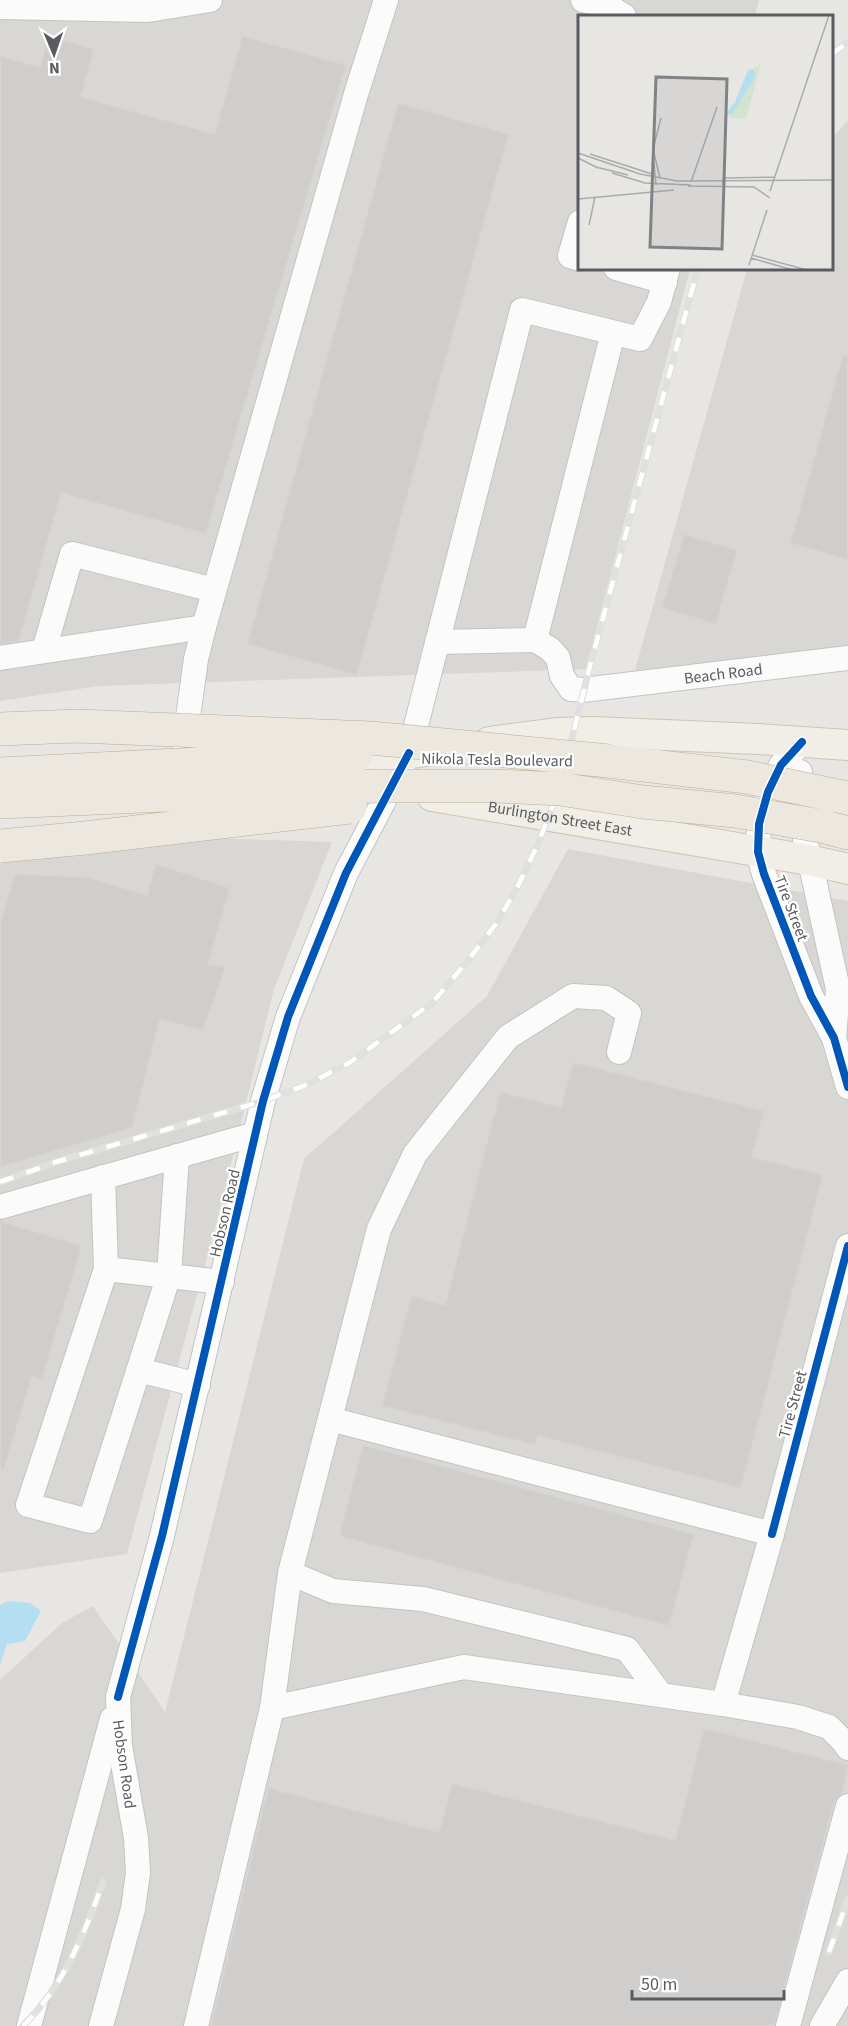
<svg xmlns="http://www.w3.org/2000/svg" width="848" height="2026" font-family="'Source Sans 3',sans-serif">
<rect width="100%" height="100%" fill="#e8e6e3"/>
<!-- industrial -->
<path fill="#d9d7d4" d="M0,0H759L755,16H580V268L690,269L586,669L99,686L0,701Z
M848,120V658L635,670L747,269L832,268V138Z
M0,831L332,842L274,989L219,1213L127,1554L0,1573Z
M568,849L848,901V2026H0V1680L62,1623L93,1606L165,1712L304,1159L487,996Z"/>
<!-- water -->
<path fill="#b6def3" d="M7,1601L30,1603L41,1611L25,1641L7,1644L0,1665V1605Z"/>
<!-- building -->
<path fill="#d0cecc" stroke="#d7d5d2" stroke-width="1.5" d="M48,36L94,49L81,97L215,134L242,36L346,65L206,534L61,493L19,641L0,644V56L40,67Z
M398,103L509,134L357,675L247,644Z
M843,355L848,356V560L790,543Z
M684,534L737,550L716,624L662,608Z
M156,864L230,888L208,965L226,966L203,1031L160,1019L132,1128L0,1167V923L15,874L87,877L147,895Z
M573,1062L764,1111L752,1157L823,1175L741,1488L538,1436L535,1445L382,1406L411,1296L445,1305L500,1092L561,1107Z
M0,1221L82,1246L42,1379L32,1376L4,1470L0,1469Z
M363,1445L694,1534L669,1626L339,1536Z
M704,1728L848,1765L842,1794L834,1802L774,2026H211L268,1788L439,1832L452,1783L675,1840Z"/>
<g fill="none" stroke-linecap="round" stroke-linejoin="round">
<defs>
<g id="minor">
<path d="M583,0L608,6L624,16"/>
<path d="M0,7L148,10L210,0"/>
<path d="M580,222L570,256L580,259"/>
<path d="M616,268L665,282"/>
<path d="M535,640L613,333"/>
<path id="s1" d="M437,642L535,640L550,649L558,658L562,676L571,689L583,690L848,658"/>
<path d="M44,650L72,554L214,590"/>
<path d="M0,658L204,627"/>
<path d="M802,742L781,765L768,792L759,824L758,852L764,874L811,996L834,1038L848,1087"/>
<path d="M184,746L196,659L204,627L356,94L386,0"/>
<path d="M800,772V803L804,834L838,989L834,1038"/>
<path d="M619,1052L629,1013L606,998L573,996L508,1037L415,1154L379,1229L290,1573L333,1591L423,1599L627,1649L661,1695"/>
<path d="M103,1177L106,1269L28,1505L90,1521L169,1275L177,1156"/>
<path d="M0,1207L255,1134"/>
<path d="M106,1269L222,1282"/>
<path d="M139,1370L198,1385"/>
<path d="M330,1419L772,1534"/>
<path d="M723,1704L798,1717L829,1727L844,1742L848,1748"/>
<path d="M272,1708L290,1573"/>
<path d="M29,2026L112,1719"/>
<path d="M101,2026L133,1909L138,1873L136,1838L120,1746L118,1697L162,1536L263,1101L288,1017L346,873L409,753L522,310L640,339L659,302L668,268"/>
<path d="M196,2026L272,1708L464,1667L723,1704L772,1534L848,1246"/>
<path d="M788,2026L848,1806"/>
<path d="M822,2026L848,1981"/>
</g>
<g id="major">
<path d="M489,742L557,733L594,732L758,739L848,745"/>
<path d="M332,764L427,751"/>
<path id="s2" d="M432,796L809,860L848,869"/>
</g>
<path id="highway" d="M609,761L747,777
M826,827L848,833"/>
</defs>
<!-- minor casing -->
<use href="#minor" stroke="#c3c3c2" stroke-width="26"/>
<!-- major casing -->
<use href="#major" stroke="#cfc4b2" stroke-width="32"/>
<!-- highway casing -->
<use href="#highway" stroke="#bdac92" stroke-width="34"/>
<!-- minor -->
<use href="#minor" stroke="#fcfbfb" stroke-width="24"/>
<!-- major -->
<use href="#major" stroke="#f0eee6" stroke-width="30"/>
<!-- highway -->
<use href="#highway" stroke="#ece8e0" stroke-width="33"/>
<defs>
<path id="rail" d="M832,54L848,42
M0,1182L56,1162L263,1101L306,1085L349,1063L432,1003L466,963L498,921L517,888L537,846L551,811L562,778L590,666L698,268
M829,1952L848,1899
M23,2026C64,1985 84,1935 103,1882"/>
</defs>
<!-- rail casing -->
<use href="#rail" stroke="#e0e0e0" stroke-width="7"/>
<!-- rail -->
<use href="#rail" stroke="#fff" stroke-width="4.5" stroke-dasharray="14" stroke-linecap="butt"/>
<defs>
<path id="highway-bridge" d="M0,729L77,726L371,738L609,761
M0,774L355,756
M747,777L848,798
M0,802L377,786H495L560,789L643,802L735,811L826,827
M0,846L85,838L350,807"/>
</defs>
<!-- highway-bridge casing -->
<use href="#highway-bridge" stroke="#bdac92" stroke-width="34" stroke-linecap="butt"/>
<!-- highway-bridge -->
<use href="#highway-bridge" stroke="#ece8e0" stroke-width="33"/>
<defs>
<path id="cycleway" d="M802,742L781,765L768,792L759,824L758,852L764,874L811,996L834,1038L848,1087
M772,1534L848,1246
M118,1697L162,1536L263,1101L288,1017L346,873L409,753"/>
</defs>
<!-- cycleway casing -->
<use href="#cycleway" stroke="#fff" stroke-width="11"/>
<!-- cycleway -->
<use href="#cycleway" stroke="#0057b8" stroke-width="8"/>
</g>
<g text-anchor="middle" stroke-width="4.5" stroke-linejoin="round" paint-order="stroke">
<!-- street labels -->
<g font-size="16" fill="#585c60" stroke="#fff">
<text dy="6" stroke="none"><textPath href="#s1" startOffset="315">Beach Road</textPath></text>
<text transform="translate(497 759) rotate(1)" y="6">Nikola Tesla Boulevard</text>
<text dy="6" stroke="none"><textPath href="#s2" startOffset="130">Burlington Street East</textPath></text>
<text transform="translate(792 908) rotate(69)" y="6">Tire Street</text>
<text transform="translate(224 1213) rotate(-77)" y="6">Hobson Road</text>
<text transform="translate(792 1404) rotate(-75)" y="6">Tire Street</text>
<text transform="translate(125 1764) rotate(82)" y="6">Hobson Road</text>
</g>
</g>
<!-- overview -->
<g transform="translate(578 15)">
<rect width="255" height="255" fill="#e8e6e3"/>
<path d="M183,48L168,104L151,102L177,62L176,54Z" fill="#d2e4ce"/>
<path d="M176,54L177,62L158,93L154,99L146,100L157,87L170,55Z" fill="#b6def3"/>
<path fill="none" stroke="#aaabab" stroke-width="1.5" d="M0,138L62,159L99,166L255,165M12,139L74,159M0,143L20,153M76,148L78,170M18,152L50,160M34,158L67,168L113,170M82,163L75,134L83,103M147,163L197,162M113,167L139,92M110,171L176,172L192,183M192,176L251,0M0,184L96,175M11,210L17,182M174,240L229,255M173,243L215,255M171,250L189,195"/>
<path fill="#808285" fill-opacity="0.15" stroke="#808285" stroke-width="3" d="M78,62L149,64L144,234L72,232Z"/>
<rect width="255" height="255" fill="none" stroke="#585c60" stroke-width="3"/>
</g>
<!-- north arrow -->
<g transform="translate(54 54) rotate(178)" stroke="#ffffff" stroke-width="4.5" paint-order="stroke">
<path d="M0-4.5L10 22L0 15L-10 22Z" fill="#585c60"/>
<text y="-9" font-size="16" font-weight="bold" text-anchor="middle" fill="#585c60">N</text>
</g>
<!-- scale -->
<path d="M632 1990v9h152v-9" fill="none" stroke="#585c60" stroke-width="3"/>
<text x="641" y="1990" font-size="18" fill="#585c60" stroke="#ffffff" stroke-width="4.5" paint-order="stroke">50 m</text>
</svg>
